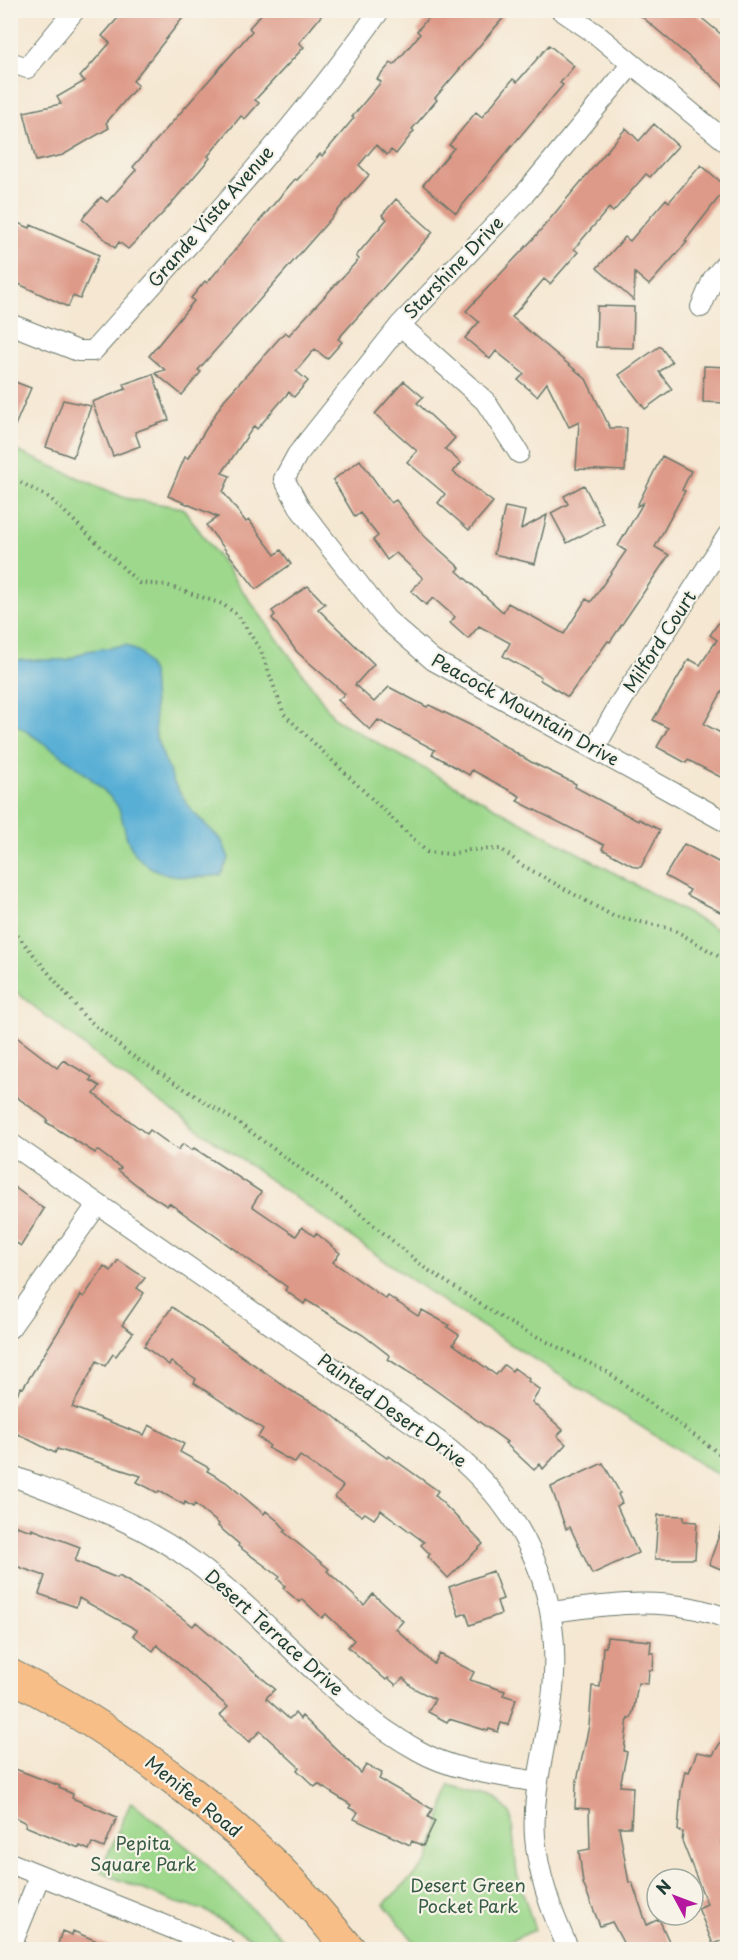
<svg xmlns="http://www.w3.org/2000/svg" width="738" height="1960" font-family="'Playpen Sans',sans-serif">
<rect width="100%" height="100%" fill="#f7f3e8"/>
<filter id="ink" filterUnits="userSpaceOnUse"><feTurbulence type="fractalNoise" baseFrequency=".0167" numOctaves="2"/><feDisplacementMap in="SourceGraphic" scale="12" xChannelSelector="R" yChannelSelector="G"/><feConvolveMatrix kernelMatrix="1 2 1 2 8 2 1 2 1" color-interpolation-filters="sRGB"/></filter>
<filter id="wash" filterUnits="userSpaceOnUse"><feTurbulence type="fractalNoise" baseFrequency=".008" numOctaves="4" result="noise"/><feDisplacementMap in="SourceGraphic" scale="24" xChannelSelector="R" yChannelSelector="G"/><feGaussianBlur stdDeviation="1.35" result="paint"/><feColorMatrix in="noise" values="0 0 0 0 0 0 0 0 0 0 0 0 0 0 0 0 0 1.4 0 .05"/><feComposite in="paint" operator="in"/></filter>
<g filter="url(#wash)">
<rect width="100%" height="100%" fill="#f5e7d1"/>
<!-- green -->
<path fill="#9dd88c" stroke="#5e8a60" stroke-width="1.5" d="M10,448L125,498L183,508L336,720L727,935V1481L439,1299L114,1070L11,988Z
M450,1786L496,1798L511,1815L517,1874L535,1930L491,1949H420L384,1904L428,1861Z
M131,1802L198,1856L288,1944L284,1949H268L206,1911L174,1902L100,1872Z"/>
<!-- water -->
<path fill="#58afd5" stroke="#3c7684" stroke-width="1.5" d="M126,645L141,653L152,672L156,738L174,783L191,810L222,841L229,858L221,875C185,881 141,878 127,838C123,826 122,809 113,800C83,767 47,746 11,721V660H67L87,651Z"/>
<g id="blocks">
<!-- building -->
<path fill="#de9a88" d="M125,10H189L133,81L138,85L106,123L109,128L63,155L36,161L24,112L61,104L57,97L85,81L80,77L110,43L102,36Z
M265,10H326L299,43L304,47L255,100L259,103L245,119L241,116L208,156L210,158L164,212L128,249L119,242L115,248L82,219L101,197L107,202L136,170L133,167L252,31L249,28Z
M435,10H496L504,17L435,98L437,100L412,129L414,131L396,154L391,150L387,155L376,145L359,165L369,175L198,370L201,372L182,395L155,373L165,370L149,356L194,301L191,298L205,281L207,283L295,179L297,180L320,154L322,156L354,118L352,117L381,82L377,79L391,63L394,65L420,34L417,31Z
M634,10H692L728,40V90Z
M549,45L574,66L560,83L563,85L456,213L423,185L454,148L449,145L476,112L482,117L513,79L517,82Z
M654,124L678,146L650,177L646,174L613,212L609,208L574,249L578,252L550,284L544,279L512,317L586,379L610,428H627L625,471L576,469L579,422L569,427L547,383L537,396L518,380L524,374L496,351L490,359L465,338L479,322L466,311L534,238L626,128L639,141Z
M701,165L727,187L685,241L687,242L649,285L635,273L634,301L597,268L625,237L630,241L666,199L669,202Z
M396,199L433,232L338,339L342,342L327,359L315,349L296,371L308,381L294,397L289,392L257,429L254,426L222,473L230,476L223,492L246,522L249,520L275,555L281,550L291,564L256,589L206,525L218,517L168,496L185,457L188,458L224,400L285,332L289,335L359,259L356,256L387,219L382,215Z
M10,220L30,228L31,225L99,255L80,299L73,296L68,307L10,280Z
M597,306L634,307L633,348L596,347Z
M660,346L672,362L659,372L672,389L645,409L619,375Z
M704,366L728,367V403L703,402Z
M153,374L169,420L135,432L140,446L113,456L92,402L126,389L124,384Z
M10,380L31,388L11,435H10Z
M404,381L423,397L417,403L455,438L445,449L461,463L453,472L493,502L469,530L438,503L445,494L407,462L417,451L375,414Z
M63,400L91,406L73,457L46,447Z
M662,456L691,471L682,490L685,491L655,547L669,555L610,642L608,641L568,697L540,680L541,677L503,656L510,643L479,626L468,639L450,623L455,617L433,598L426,605L411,591L423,578L396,553L387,560L373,540L378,536L360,513L355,517L333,480L360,460L391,503L396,500L423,535L460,568L457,571L503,612L508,603L564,634L586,599L591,602L626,551L618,546L643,503L637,506Z
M584,485L604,524L567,543L551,513L568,504L564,496Z
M505,507L525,511L521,529L547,515L535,564L494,554Z
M308,586L325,604L318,609L374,664L355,685L374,702L389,687L427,707L429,705L470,725L531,762L576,784L575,787L638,821L639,819L660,830L641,867H635L602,849L604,845L517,801L520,796L472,770L469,775L432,754L435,750L378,720L370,730L338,700L345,694L297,652L272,618L275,615L272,611Z
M728,609V681L704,724L728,737V781L688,760L686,763L657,747L668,728L653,720L689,659L700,665L717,640L710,635Z
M684,844L728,867V916L687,895L690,890L665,876Z
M10,1032L57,1068L63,1060L92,1077L90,1080L100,1086L94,1094L147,1134L150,1130L178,1150L183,1144L192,1150L194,1148L261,1192L252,1206L296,1236L302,1227L314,1236L316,1233L340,1253L333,1262L386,1299L388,1296L418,1316L422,1310L449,1325L447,1327L459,1335L453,1344L496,1375L504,1365L512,1371L514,1368L529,1379L528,1381L540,1390L532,1402L563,1430L557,1436L566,1444L543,1469L540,1464L534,1470L505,1443L507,1442L427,1384L388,1359L390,1356L363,1335L306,1300L304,1304L285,1290L287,1287L169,1203L167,1206L148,1194L118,1170L121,1168L97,1150L95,1153L46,1122L48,1120L10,1092Z
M10,1184L44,1209L21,1246L10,1239Z
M118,1260L145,1278L137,1288L144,1293L122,1325L133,1333L116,1356L113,1354L105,1366L97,1361L72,1407L144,1435L149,1425L184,1444L180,1452L209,1468L207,1471L226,1482L264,1514L266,1511L279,1522L286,1530L284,1532L329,1569L327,1571L364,1605L373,1594L403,1621L396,1629L434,1664L440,1654L474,1672L470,1680L505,1691L503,1695L516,1699L508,1725L501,1723L498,1732L489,1729L488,1731L449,1719L447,1722L428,1712L435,1699L413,1688L403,1678L396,1685L388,1678L386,1680L348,1647L354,1640L326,1614L322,1618L302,1599L299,1602L283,1588L285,1586L278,1579L280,1577L238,1546L239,1544L218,1526L219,1524L195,1504L193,1507L185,1502L184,1505L159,1491L158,1493L137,1482L141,1476L57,1449L55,1453L10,1430V1407L21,1387L23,1388L81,1295L84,1297L104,1266L111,1271Z
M172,1307L290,1390L330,1413L371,1447L387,1458L389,1456L438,1491L435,1495L483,1544L448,1578L428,1557L430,1554L421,1545L424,1542L381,1510L374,1519L365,1513L362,1516L335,1497L343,1486L300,1456L295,1463L268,1448L270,1446L258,1437L263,1429L194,1383L196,1379L171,1362L169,1365L144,1346Z
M603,1463L620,1493L618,1494L622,1503L617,1506L638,1553L592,1574L570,1527L566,1529L551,1487Z
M658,1515L684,1516V1521L697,1522L695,1559H655Z
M725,1518H728V1572L709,1564Z
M16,1526L32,1531V1529L80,1547L75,1561L117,1578L119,1576L148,1593L193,1626L196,1622L275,1689L266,1698L289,1719L295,1713L300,1719L302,1716L361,1773L366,1765L382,1773L379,1779L432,1809L428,1817L435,1821L423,1846L412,1841L410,1845L354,1819L358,1812L349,1808L351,1805L318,1784L315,1787L297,1770L299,1767L260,1731L249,1742L220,1715L228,1707L157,1645L153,1651L133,1635L137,1630L79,1598L76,1607L39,1594L45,1576L10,1564V1542Z
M493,1571L503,1599L497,1601L501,1614L470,1625L466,1613L459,1616L449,1587Z
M607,1637L651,1641L650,1653H654L653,1670H649L648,1684L638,1683L634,1708L631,1718H628L624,1751L627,1752L620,1786L633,1787L631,1827H619L629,1883L632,1882L647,1925L659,1919L673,1950H627L612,1922L600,1926L583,1883L579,1851L590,1849L589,1809L575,1808L576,1785L589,1726L592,1686L600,1687L603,1647H606Z
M728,1730V1793L721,1843L728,1859V1938L713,1944L698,1908L707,1904L682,1841L683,1832L678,1831L681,1790L685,1771L689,1772L697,1752L713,1755Z
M10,1767L60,1786L59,1788L73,1794L72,1798L117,1817L104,1848L92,1843L89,1850L80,1846L79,1848L25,1826L26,1823L10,1815Z
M62,1931L72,1935L73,1931L118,1950H56Z"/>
</g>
</g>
<g filter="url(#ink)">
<use href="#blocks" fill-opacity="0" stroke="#6a786b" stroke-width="1.5"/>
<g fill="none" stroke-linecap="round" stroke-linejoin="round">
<defs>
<path id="minor" d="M561,10L596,34L728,143
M10,62L27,68L75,10
M632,64L522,197L400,325L297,455L284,479L301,510L386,619L433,660L728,823
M701,307L713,279L728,261
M10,324L78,351H93C192,241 294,131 380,10
M400,325L485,401L519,453
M594,749L622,700L728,535
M10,1143L437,1440C526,1508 567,1594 551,1706C545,1749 532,1792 535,1837C538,1876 552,1914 569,1950
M10,1328L97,1205
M10,1475C74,1500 139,1521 194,1562C272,1620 333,1704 419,1751C454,1771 498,1775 537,1782
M552,1612C610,1604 672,1595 728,1619
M10,1863L226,1950
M10,1949L40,1875"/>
<path id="primary" d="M10,1675C105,1724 193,1788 270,1861C299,1888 324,1920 350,1950"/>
</defs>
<!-- minor casing -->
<use href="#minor" stroke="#6a786b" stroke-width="22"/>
<!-- primary casing -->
<use href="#primary" stroke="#6a786b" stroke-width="34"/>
<!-- path -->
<path stroke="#6a786b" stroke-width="4" stroke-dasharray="1.5 4.5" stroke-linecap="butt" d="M10,477L50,498L139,583L166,585L222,604L238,615L261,651L284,714L427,852L451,854L470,850L501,849L520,864L613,916L673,929L728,962
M10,926L84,1016L128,1053L240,1124L352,1207L425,1268L508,1322L609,1373L728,1460"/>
<!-- minor -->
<use href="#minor" stroke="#fff" stroke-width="20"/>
<!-- primary -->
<use href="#primary" stroke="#f7be88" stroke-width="32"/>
</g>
</g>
<g text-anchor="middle" stroke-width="4.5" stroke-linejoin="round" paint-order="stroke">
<!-- street labels -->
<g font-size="18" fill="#1f3d34" stroke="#f7f3e8">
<text transform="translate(211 217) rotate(-49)" y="6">Grande Vista Avenue</text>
<text transform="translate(454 268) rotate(-46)" y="6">Starshine Drive</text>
<text transform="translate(660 642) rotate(-57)" y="6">Milford Court</text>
<text transform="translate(525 710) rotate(29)" y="6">Peacock Mountain Drive</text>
<text transform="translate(392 1411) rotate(36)" y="6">Painted Desert Drive</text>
<text transform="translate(274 1633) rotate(42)" y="6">Desert Terrace Drive</text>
<text transform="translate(193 1797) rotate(39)" y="6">Menifee Road</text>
</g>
<!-- park labels -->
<g font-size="18" fill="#385c46" stroke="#f7f3e8">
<text x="143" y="1850">Pepita<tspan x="143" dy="21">Square Park</tspan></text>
<text x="468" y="1892">Desert Green<tspan x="468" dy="21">Pocket Park</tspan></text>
</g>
</g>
<!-- margin -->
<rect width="738" height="1960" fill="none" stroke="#f7f3e8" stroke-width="36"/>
<!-- north arrow -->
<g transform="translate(675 1897) rotate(311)"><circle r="28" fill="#f7f3e8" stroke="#a1aaa0" stroke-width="1.5"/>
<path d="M0-4.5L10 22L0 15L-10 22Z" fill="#b5179e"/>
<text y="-9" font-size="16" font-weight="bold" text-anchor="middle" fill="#1f3d34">N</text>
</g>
</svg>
